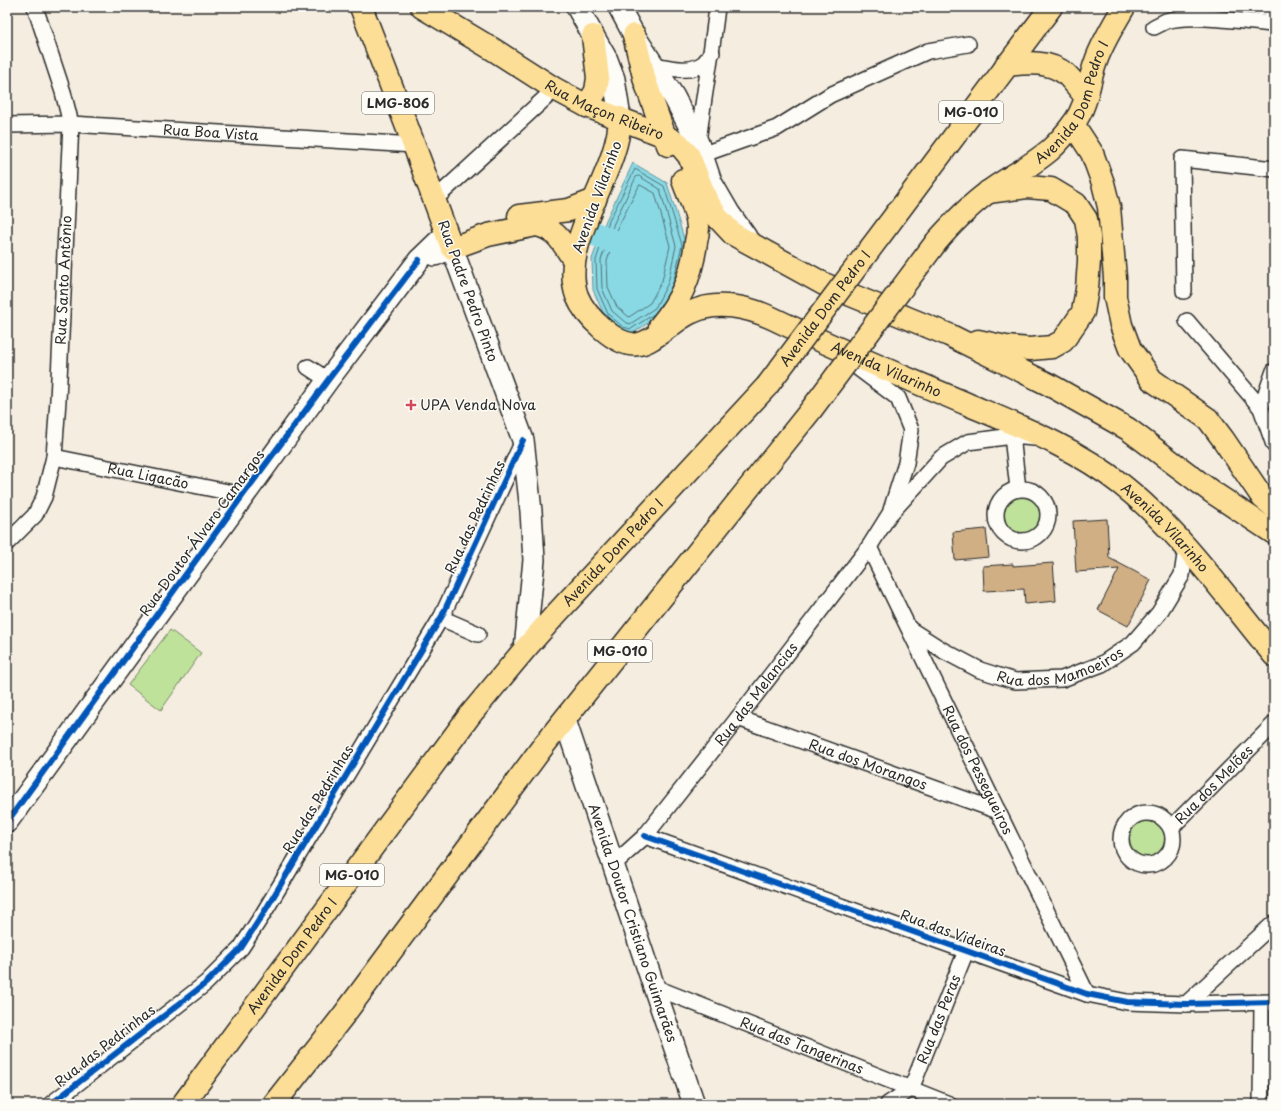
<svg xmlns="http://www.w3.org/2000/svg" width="1281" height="1111" font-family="'Playpen Sans',sans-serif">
<rect width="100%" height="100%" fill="#f4ede0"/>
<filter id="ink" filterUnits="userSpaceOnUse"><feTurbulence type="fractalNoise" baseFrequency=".025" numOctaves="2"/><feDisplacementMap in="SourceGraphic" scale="8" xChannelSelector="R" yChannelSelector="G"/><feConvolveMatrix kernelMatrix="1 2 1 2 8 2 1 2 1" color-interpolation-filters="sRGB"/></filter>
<g filter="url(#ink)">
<!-- green -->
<path fill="#bfe29b" stroke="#758663" d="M1002 515a20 20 0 1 1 40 0a20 20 0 1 1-40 0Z
M170,630L201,653L161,710L128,685Z
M1126 841a21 21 0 1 1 42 0a21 21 0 1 1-42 0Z"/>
<!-- water -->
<path fill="#89d9e5" stroke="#63939b" d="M633,163L667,183L686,245L676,287L661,314L632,334L621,331L605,317L593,290L592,259L606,220Z"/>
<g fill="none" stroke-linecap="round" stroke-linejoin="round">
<!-- shore -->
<path stroke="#517175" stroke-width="1" d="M639,176L660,189L676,246L668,283L655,308L630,324L625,322L612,311L602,288L601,260L614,223L636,177Z
M640,185L655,193L670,246L662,281L650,303L629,317L617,307L608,287L607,261L619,225Z
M654,314L631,329L623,327L608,314L597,289L596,260L609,221L635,169L664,186L682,245L673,284"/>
<!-- river -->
<path stroke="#89d9e5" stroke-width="24" d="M595,234L630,248"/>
</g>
<!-- building -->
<path fill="#d1af84" stroke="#2b2b2b" d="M1107,519L1109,558L1151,580L1128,626L1098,610L1119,569L1076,572L1073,521Z
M986,529L989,557L955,560L953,532Z
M1053,563L1056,601L1025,604L1024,589L984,591L983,566L1013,564V566Z"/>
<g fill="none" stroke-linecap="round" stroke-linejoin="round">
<defs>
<g id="minor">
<path d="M1255,7L1274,9"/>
<path d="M1154,27C1158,25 1162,23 1166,21C1191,13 1246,22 1274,24"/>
<path d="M654,65C670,68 690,74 704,63C707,60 709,56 712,53"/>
<path id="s1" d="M7,125L71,124L414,145"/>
<path d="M698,143C703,98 712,53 717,7"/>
<path d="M701,155L777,128L830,95L928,51L968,44"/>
<path d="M434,200L555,89"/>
<path d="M1184,291L1182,159L1274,169"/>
<path d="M1187,321L1261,408L1274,445"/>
<path d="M846,359L898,398L911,430L906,463L891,510"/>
<path d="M308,367L328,380"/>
<path d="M1261,408L1274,371"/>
<path d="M1012,436L1018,489"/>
<path id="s2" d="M54,457L243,495"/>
<circle cx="1022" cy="515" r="26"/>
<path id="s3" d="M7,543L35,515L44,497L54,457L58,400L71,124L63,92L35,7"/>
<path id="s4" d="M869,547L1087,994"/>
<path d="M441,618L478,634"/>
<path id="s5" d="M911,630L944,651L980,670L1015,681L1062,679L1102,664L1133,643L1159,613L1182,575L1186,548"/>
<path id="s6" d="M738,718L998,811"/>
<circle cx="1147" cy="839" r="26"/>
<path id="s7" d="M1171,828L1274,724"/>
<path d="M645,836L1087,994L1127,1002L1186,1004L1274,1002"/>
<path id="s8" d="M614,864L645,836L738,718L869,547L889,515L941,458L968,442L1012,436L1034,438"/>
<path id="s9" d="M654,987L949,1104"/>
<path d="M1186,1004L1274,923"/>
<path id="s10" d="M911,1089L966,951"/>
<path d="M51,1104L206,983L241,948L263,914L442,616L523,441"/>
<path d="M888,1104L911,1089"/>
<path d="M1261,1104L1262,1003"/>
</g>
<g id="secondary">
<path d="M577,7L607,60L614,79L620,118"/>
<path d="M619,7L634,35L674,97L698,143L711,182L729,213L746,237"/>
<path d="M435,255L452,248L523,440L531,511L534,560L525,649"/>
<path id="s11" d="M565,720L654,987L694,1104"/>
<path d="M7,822L328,380L419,260L446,234"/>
</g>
<g id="trunk">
<path d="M361,7L414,145L452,248L488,235L536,225C557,229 563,244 574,260"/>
<path id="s12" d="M422,7L494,50L555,89L587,106L665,136L679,144L689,156L707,201L718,218L733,234L824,284L949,335L1048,384L1128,429L1212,492L1274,533"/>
<path d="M634,35L645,81L668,145"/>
<path d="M1006,65C1027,63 1048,60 1066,74C1073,81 1080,90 1086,97"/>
<path d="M587,106L596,91L598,78L593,36"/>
<path id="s13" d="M620,118C619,173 558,244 577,296C585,316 617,348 639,344C650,342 661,332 670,326C677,321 684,315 692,312C717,300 748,307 772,318C836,349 902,376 967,404C1021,427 1076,448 1122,485C1180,531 1227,598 1274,655"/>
<path d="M1073,124L1092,153L1103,183L1109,207L1115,278V297L1121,325L1130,349L1152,380L1208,419L1223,439L1263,498L1274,507"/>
<path d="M519,216L569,210L595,200"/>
<path d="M888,225L1051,7"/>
<path id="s14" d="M937,241C952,224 968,207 987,193C1007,178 1030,167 1050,150C1058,143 1067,132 1074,123C1088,104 1088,82 1096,61C1102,44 1115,22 1124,7"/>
<path d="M660,326C681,301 692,275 696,242C697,238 698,232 698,227C697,211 688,195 683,180"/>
<path d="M978,341L1006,347L1030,349L1052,347L1063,341L1083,312L1087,289L1089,261V237L1086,219L1076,204L1051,189L1027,187L988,192"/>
<path id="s15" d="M183,1104L470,715L525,649L557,613L767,386"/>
<path d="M274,1104L343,1016L544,745L811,410"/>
</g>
</defs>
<!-- minor casing -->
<use href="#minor" stroke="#2b2b2b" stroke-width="18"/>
<!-- secondary casing -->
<use href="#secondary" stroke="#2b2b2b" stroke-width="24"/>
<!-- trunk casing -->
<use href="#trunk" stroke="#2b2b2b" stroke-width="25"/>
<!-- minor -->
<use href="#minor" stroke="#fdfcf7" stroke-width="15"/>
<!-- secondary -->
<use href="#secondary" stroke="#fdfcf7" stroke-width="21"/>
<!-- trunk -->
<use href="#trunk" stroke="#fdde96" stroke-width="22"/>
<defs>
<g id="trunk-bridge">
<path id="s16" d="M767,386L888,225"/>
<path d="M811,410L937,241"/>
</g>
</defs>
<!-- trunk-bridge casing -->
<use href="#trunk-bridge" stroke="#2b2b2b" stroke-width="25" stroke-linecap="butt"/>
<!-- trunk-bridge -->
<use href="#trunk-bridge" stroke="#fdde96" stroke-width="22"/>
<defs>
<path id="cycleway" d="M7,822L243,495L328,380L419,260
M645,836L1087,994L1127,1002L1186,1004L1274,1002
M51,1104L206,983L241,948L263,914L442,616L523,440"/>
</defs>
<!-- cycleway casing -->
<use href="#cycleway" stroke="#fdfcf7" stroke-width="8"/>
<!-- cycleway -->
<use href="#cycleway" stroke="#0057b8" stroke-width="6"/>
</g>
</g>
<!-- markers -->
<path fill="#d1495b" stroke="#fdfcf7" stroke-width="1.5" d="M409 399h4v4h4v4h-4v4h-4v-4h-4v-4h4z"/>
<g text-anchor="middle" stroke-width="3" stroke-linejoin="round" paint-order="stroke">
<!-- shield labels -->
<g fill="#fdfcf7" stroke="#6a6a68" stroke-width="1">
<rect x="362" y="92" width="72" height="22" rx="3"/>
<rect x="939" y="101" width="64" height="22" rx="3"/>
<rect x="588" y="640" width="64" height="22" rx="3"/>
<rect x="320" y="864" width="64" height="22" rx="3"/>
</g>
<g font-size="13" font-weight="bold" fill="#2b2b2b">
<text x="398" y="108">LMG-806</text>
<text x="971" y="117">MG-010</text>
<text x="620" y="656">MG-010</text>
<text x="352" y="880">MG-010</text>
</g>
<!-- street labels -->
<g font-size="14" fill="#2b2b2b" stroke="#fdfcf7">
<text dy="5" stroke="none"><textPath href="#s14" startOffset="199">Avenida Dom Pedro I</textPath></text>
<text dy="5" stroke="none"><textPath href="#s12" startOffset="210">Rua Maçon Ribeiro</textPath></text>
<text dy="5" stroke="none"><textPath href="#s1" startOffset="204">Rua Boa Vista</textPath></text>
<text transform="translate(597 197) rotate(-70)" y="5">Avenida Vilarinho</text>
<text dy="5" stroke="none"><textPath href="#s3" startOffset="278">Rua Santo Antônio</textPath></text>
<text transform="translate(468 291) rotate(70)" y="5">Rua Padre Pedro Pinto</text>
<text dy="5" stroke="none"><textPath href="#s16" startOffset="97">Avenida Dom Pedro I</textPath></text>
<text dy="5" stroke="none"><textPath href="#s13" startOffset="539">Avenida Vilarinho</textPath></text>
<text dy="5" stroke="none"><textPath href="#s2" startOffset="96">Rua Ligacão</textPath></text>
<text transform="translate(475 517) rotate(-65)" y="5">Rua das Pedrinhas</text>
<text dy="5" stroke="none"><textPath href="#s13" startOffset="863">Avenida Vilarinho</textPath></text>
<text transform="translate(202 533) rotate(-54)" y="5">Rua Doutor Álvaro Camargos</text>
<text dy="5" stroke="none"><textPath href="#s15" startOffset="700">Avenida Dom Pedro I</textPath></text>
<text dy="5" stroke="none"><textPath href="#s5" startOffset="164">Rua dos Mamoeiros</textPath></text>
<text dy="5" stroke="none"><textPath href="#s8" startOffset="222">Rua das Melancias</textPath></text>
<text dy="5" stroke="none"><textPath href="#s6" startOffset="138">Rua dos Morangos</textPath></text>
<text dy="5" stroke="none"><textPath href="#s4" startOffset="248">Rua dos Pessegueiros</textPath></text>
<text dy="5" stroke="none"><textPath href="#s7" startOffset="61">Rua dos Melões</textPath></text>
<text transform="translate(318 799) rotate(-59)" y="5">Rua das Pedrinhas</text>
<text dy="5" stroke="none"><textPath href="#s11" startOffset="214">Avenida Doutor Cristiano Guimarães</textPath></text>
<text transform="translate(953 933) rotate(20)" y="5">Rua das Videiras</text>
<text dy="5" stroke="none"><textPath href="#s15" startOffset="184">Avenida Dom Pedro I</textPath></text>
<text dy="5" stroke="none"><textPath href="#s10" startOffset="75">Rua das Peras</textPath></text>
<text dy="5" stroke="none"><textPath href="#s9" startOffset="159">Rua das Tangerinas</textPath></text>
<text transform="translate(105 1046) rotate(-38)" y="5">Rua das Pedrinhas</text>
</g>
<!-- poi labels -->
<g font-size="14" fill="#2b2b2b" stroke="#fdfcf7" text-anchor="start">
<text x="420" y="410">UPA Venda Nova</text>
</g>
</g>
<!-- margin -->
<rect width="1281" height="1111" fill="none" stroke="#fdfcf7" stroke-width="24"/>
<rect x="12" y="12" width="1257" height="1087" fill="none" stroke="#2b2b2b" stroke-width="1.5" filter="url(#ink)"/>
</svg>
